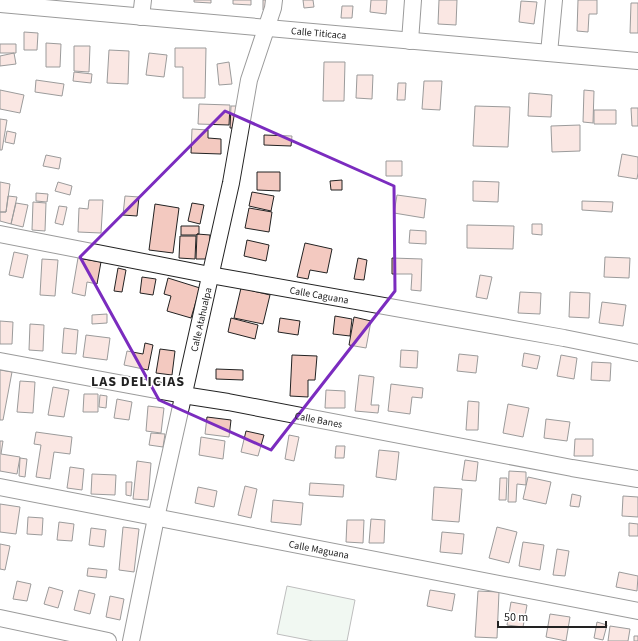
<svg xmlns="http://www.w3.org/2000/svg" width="638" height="641" font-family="'Source Sans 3',sans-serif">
<rect width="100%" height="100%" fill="#fff"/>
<!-- green -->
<path fill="#e0efe3" stroke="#6f6f6f" d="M287,586L355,600L347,641H313L277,634Z"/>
<!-- building -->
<path fill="#f3c9c0" stroke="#222" d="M194,0H211V3L194,2Z
M233,0H251V5L233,4Z
M263,0H270V10H263Z
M303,0H313L314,7L304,8Z
M371,0H387L386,14L370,12Z
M439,0H457L456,25L438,24Z
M578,0H597V14H589L588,32L577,31Z
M521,1L537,2L534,24L519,22Z
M631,3H638V33H630Z
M342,6H353L352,18H341Z
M24,32L38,33L37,50H24Z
M46,43L61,44L60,67H46Z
M0,44H16V53H0Z
M74,46H90L89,72L74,71Z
M175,48H206L205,98H183V67H175Z
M109,50L129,51L128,84L107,83Z
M14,53L16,64L0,66V56Z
M149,53L167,55L164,77L146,75Z
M229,62L232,84L219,85L217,64Z
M324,62H345L344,101H323Z
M74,72L92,74L91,83L73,81Z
M357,75H373L372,99L356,98Z
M36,80L64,84L62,96L35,92Z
M424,81H442L440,110L422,109Z
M398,83H406L405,100H397Z
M0,90L24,95L20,113L0,109Z
M584,90L594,91L593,123L583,122Z
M529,93L552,95L551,117L528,116Z
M199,104L230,105L229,125L198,124Z
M231,106H237V128H230Z
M475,106L510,107L508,147L473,146Z
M631,108H638V126H632Z
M594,110H616V124H594Z
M0,119L7,120L2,150H0Z
M580,125V151L552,152L551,126Z
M192,129L208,130V138L221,139V154L191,153Z
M7,131L16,133L14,144L5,142Z
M264,135L292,136L291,146L264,145Z
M622,154L638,157V173L637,179L618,176Z
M46,155L61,158L59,169L43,166Z
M386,161H402V176H386Z
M257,172H280V191L257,190Z
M342,180V190H331L330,181Z
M473,181L499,182L498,202L473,201Z
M0,182L10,184L6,212H0Z
M58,182L72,186L70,195L55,191Z
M252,192L274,196L271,211L249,206Z
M36,193L48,194L47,202L36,201Z
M397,195L426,199L424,218L394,213Z
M8,196L17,197L11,224L0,221V212H6Z
M125,196L139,197L137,216L123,215Z
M89,200H103L101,233L78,232L79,208L88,209Z
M582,201L613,202L612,212L582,210Z
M33,202L46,203L45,231L32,230Z
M16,203L28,205L23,227L11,224Z
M192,203L204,205L200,224L188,221Z
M155,204L179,208L173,253L149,250Z
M59,206L67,207L63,225L55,223Z
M249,208L272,212L269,232L245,228Z
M532,224H542V235L532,234Z
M467,225L514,226L513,249L467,248Z
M181,226H199V234H197V235H181Z
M410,230L426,231V244L409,243Z
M197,234L210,235L209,259H196Z
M180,236H196L195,259L179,258Z
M247,240L269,245L266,261L244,256Z
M305,243L332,249L327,273L310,270L308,279L297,277Z
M14,252L28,255L23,278L9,275Z
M605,257L630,258L629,278L604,277Z
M78,258L101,262L97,284L87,282L85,296L72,293Z
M358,258L367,260L364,280L354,279Z
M392,258L422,259L421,291L411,290L412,274H392Z
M42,259L58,260L55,296L40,295Z
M118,268L126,270L122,292L114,291Z
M480,275L492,277L487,299L476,297Z
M142,277L156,279L153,295L140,293Z
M168,278L200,288L191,318L167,311L171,296L164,294Z
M241,288L270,295L263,324L234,318Z
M520,292L541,293L540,314L518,313Z
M570,292L590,293L589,318L569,317Z
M602,302L626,305L623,326L599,323Z
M107,314V323L92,324V315Z
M335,316L352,319L350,336L333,334Z
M354,317L371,321L366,348L349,345Z
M231,318L258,325L255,339L228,332Z
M280,318L300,321L298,335L278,332Z
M0,321L13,322L12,344H0Z
M30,324L44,325L43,351L29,350Z
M64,328L78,330L76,354L62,353Z
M86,335L110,338L107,360L83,357Z
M145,343L153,345L148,370L124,365L127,351L143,354Z
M160,349L175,351L172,375L156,373Z
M401,350L418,351L417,368L400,367Z
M524,353L540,356L537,369L522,366Z
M459,354L478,356L476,373L457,371Z
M292,355L317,356L315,380H308V397L290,396Z
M561,355L577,358L574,379L557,376Z
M592,362L611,363L610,381L591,380Z
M216,369L243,370V380L216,379Z
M0,370L12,372L3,420H0Z
M359,375L374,377L371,405H379L378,413L355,411Z
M20,381L35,382L33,413L17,412Z
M391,384L423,388L422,398L412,397L410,414L388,411Z
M53,387L69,390L64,417L48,415Z
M326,390L345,391V408H325Z
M84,394H98V412H83Z
M100,395L107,396L106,408L99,407Z
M117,399L132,402L129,420L114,418Z
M468,401L479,402L478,430H466Z
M508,404L529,408L523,437L503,433Z
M148,406L164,408L161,433L146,431Z
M207,417L231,420L229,437L205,434Z
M546,419L570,422L567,441L544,438Z
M246,431L264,435L258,456L241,452Z
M36,432L72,437L70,454L54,452L50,479L36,477L41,445L34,444Z
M151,433L165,434L163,447L149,445Z
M289,435L299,437L294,461L285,459Z
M201,437L225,441L223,459L199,455Z
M575,439H593V456H574Z
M0,441H3L1,454L20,457L17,474L0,471Z
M336,446H345L344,458H335Z
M379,450L399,452L396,480L376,477Z
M20,458L27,459L25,477L19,476Z
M465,460L478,462L476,481L462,480Z
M137,461L151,463L148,500L133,499Z
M70,467L84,469L82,490L67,488Z
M509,471L526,472V485L517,484L516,502H508Z
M92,474L116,475L115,495L91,494Z
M528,477L551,482L546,504L523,499Z
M500,478H507L506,500H499Z
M126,482H132L131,496L126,495Z
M310,483L344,485L343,497L309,495Z
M245,486L257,489L251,518L238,515Z
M198,487L217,491L214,507L195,503Z
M434,487L462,489L459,522L432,520Z
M572,494L581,496L579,507L570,506Z
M623,496L638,497V517L622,516Z
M273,500L303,503L301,525L271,522Z
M0,504L20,507L16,534L0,532Z
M28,517L43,518L42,535L27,534Z
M371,519L385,520L384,543H369Z
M347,520H364L363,543L346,542Z
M59,522L74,524L72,541L57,540Z
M629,523L638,524V536H629Z
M123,527L139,529L134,572L119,570Z
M497,527L517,532L509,563L489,558Z
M91,528L106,530L104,547L89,545Z
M442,532L464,534L462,554L440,552Z
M523,542L544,545L540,570L519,566Z
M0,544L10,546L5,570L0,569Z
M557,549L569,551L565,576L553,575Z
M88,568L107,570L106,578L87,576Z
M619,572L638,576L637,591L616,587Z
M17,581L31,584L27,601L13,599Z
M49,587L63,591L58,608L44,604Z
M79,590L95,594L90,614L74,610Z
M430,590L455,594L452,611L427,606Z
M478,591L499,592L497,638L475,637Z
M110,596L124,599L120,620L106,617Z
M511,602L527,605L523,627L507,625Z
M550,614L570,617L566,641L546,637Z
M597,622L607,625L603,640L594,638Z
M610,626L630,629L628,641H608Z
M634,636H638V641H634Z"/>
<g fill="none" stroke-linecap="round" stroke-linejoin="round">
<defs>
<g id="minor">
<path id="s1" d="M0,4L638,61"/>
<path d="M141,17L143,0"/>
<path d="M410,41L413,0"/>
<path d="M549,53L554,0"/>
<path id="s2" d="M0,234L210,275L564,338L638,353"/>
<path id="s3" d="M0,361L183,395L228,402L572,468L638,479"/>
<path id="s4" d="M0,487L638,611"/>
<path d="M0,618L108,641"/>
<path id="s5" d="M131,641L156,518L231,183L249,80L273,8L274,0"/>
</g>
</defs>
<!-- minor casing -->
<use href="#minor" stroke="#222" stroke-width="18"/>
<!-- minor -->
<use href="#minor" stroke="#fff" stroke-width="16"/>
</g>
<!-- marked area -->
<path d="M0 0H638V641H0ZM225,111L394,186L395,291L271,450L159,400L80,257Z" fill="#fff" fill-opacity=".55" fill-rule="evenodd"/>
<path fill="none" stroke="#7b2cbf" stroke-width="3" stroke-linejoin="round" d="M225,111L394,186L395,291L271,450L159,400L80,257Z"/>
<g text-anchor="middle" stroke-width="3" stroke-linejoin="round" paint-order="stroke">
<!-- street labels -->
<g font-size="10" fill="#222" stroke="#fff">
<text dy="4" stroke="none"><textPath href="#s1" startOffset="320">Calle Titicaca</textPath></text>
<text dy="4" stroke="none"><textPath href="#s2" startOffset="325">Calle Caguana</textPath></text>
<text dy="4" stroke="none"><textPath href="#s5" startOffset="329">Calle Atahualpa</textPath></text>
<text dy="4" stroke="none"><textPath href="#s3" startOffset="324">Calle Banes</textPath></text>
<text dy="4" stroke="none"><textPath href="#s4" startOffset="325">Calle Maguana</textPath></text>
</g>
<!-- district labels -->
<g font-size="14" font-weight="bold" letter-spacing="1" fill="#222" stroke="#fff">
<text x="138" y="386">LAS DELICIAS</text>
</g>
</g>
<!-- scale -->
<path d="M498 621v6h108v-6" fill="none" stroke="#222222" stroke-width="2"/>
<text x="504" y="621" font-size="12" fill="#222222" stroke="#ffffff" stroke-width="3" paint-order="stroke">50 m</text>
</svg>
